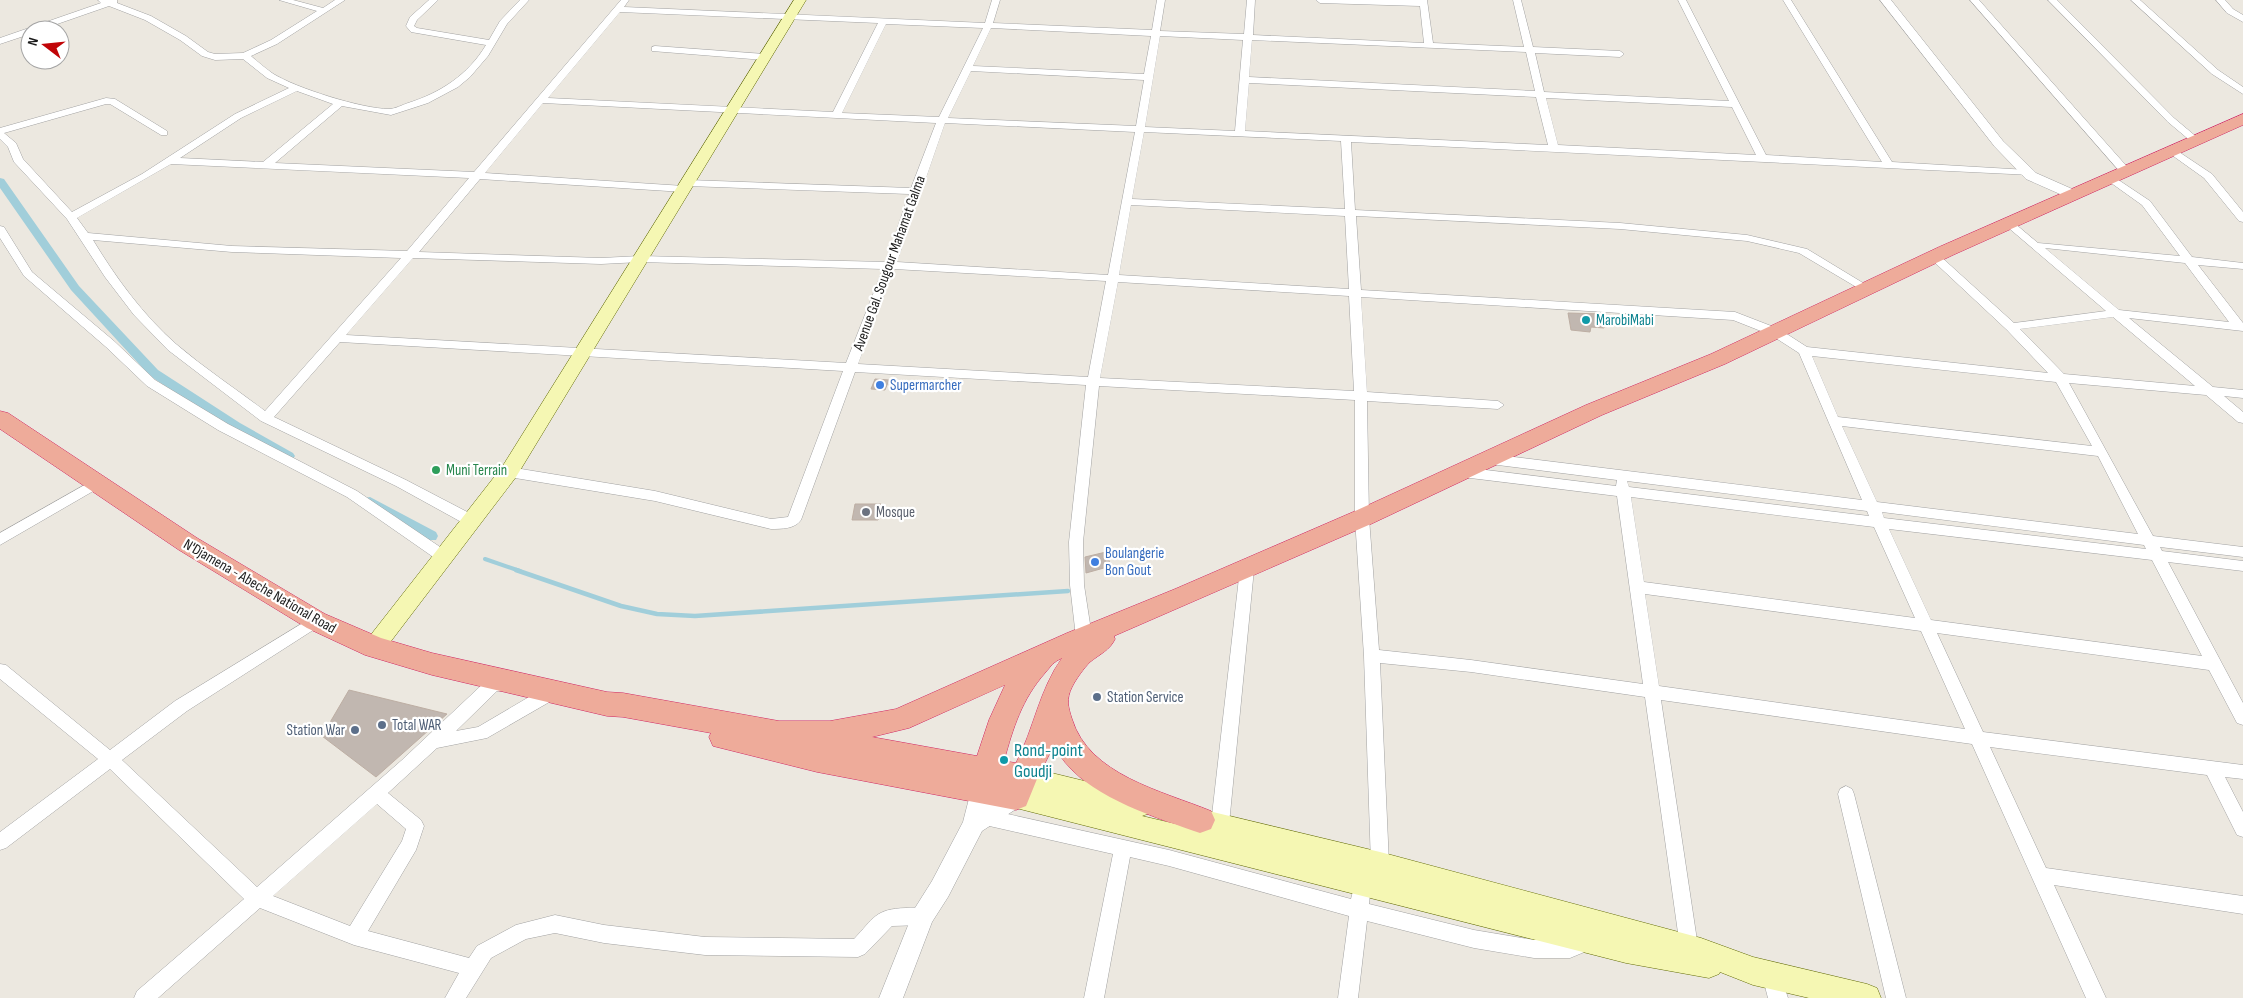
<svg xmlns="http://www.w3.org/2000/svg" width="2243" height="998" font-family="'Sofia Sans Condensed',sans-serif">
<rect width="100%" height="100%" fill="#ece8e0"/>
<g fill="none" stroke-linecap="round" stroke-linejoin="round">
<!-- stream-far1 -->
<path stroke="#a1ceda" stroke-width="4" d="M485,559L520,571"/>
<!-- stream -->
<path stroke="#a1ceda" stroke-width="4.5" d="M516,570L621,606L657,614L695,616L1068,591"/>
<!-- canal -->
<path fill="#a1ceda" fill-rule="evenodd" d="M0,178L4,179L79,286L158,370L240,423L293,453L295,456L293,459H283L230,429L150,376L71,290L0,188Z
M370,497L436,532L438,536L436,540H426L365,506L363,502L365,498Z"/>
</g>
<!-- building -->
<path fill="#c1b7b0" stroke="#bdaea3" d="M1568,313L1603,314L1604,328L1591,327L1590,332L1571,330Z
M875,379L889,380L885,390L871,389Z
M855,504H881L878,520H852Z
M1106,552L1111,566L1086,573L1085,557Z
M349,690L447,714L376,777L322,736Z"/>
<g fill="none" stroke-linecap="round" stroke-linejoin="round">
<defs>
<path id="minor" d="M98,0H117V3L151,16L186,36L208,52L215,54L243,53L271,40L317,11L279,0H293L323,8L335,0H345L277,44L251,56C258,62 265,68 272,73C295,88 363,109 389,109C395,109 402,105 408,103C440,93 468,75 486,45L411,32L406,26L410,17L429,0H438L417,20L414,26L417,28L489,40L500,21L520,0H529L507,24L488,56L470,77L458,87L428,103L391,115L342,106L275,163L474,172L621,0H629L624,7L985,23L992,0H1000L993,23L1152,30L1157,0H1165L1160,31L1244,34L1247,0H1255L1253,35L1424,43L1420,6L1320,3L1316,0H1427L1433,43L1524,47L1513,0H1521L1533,47L1620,51L1624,54L1620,57L1535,53L1544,92L1729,101L1678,0H1686L1766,155L1882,162L1783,0H1791L1892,162L2028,170L2033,173L2032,175L1351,142L1355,210L1620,223L1747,235L1807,249L1873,289L1867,292L1863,291L1799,253L1747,241L1620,229L1356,216L1361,290L1735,312L1779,329L1807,347L2048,373L2007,330L1931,259L1929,257L1931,255H1939L2014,323L2106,311L2004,224L2005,222H2013L2038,243L2180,256L2142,205L2107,180L2106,178L2111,175L2150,201L2192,257L2243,263V269L2198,265L2243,323V331L2129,318L2213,387L2243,390V398L2224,396L2243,412V423L2238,422L2206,395L2069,383L2153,536L2243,547V557L2160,547L2162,551L2243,561V571L2168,562L2243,703V725L2237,723L2209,670L1937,633L1983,732L2243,765V779L2225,777L2243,812V837L2237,835L2207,775L1990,747L2046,868L2243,896V914L2054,885L2106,998H2086L1972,744L1661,700L1698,947L1696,953L1689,956L1682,953L1680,947L1645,697L1471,672L1380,663L1389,864L1386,870L1380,872L1374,870L1371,864L1364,656L1355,518V400L1099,386L1083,542L1084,585L1092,637L1089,641L1084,643L1079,641L1076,637L1070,585L1069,542L1086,385L855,372L801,520C795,529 781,529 771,529L655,501L509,477L504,475L502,472L504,469L509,467L655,491L771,519L788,517L843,371L340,342L274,417L406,480L475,516L477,520L475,524H465L396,486L261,421L168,350L134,315L105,277L67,219L14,162L8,147L0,139V128L106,98L115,99L167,131V135H161L110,104H106L4,133L16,143L23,159L72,212L142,174L235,114L289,88L267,78L243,59L215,60L202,56L180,40L145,20L109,6L40,30H30V34L0,44V38L101,3ZM620,12L878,23L833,112L548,98ZM886,24L983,28L939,117L842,113ZM991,28L1151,36L1144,74L973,66ZM1160,36L1243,40L1235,131L1145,127ZM1252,40L1526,52L1535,91L1249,77ZM971,71L1144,80L1136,126L948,118ZM1249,83L1536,97L1548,145L1245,131ZM297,91L333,104L263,162L180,158L241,118ZM1546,98L1732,107L1756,155L1558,145ZM543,103L936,123L911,188L688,180L683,183L688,186L909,194L886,262L640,256L601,258L419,252L480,179L684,192L689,189L684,186L485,173ZM945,123L1135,132L1108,275L897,262ZM1144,132L1341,141L1345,209L1132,199ZM171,164L469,178L407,251L232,246L88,233L77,218ZM1131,205L1345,216L1349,289L1119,275ZM93,240L232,252L401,258L265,411C236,389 204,368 176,344C143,315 116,278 93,240ZM2045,248L2185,263L2229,322L2119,310ZM413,258L601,264L640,262L883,269L846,363L346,335ZM894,269L1106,281L1088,377L858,364ZM1118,282L1349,296L1354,391L1100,378ZM1361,297L1733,320L1771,335L1799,353L1862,500L1490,454L1485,456L1483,459L1485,462L1490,464L1617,480L1616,486L1462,467L1457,469L1455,472L1457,475L1462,477L1617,496L1643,684L1471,660L1379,650L1369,518L1367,401L1498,409L1504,405L1498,401L1367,392ZM2113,317L2195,386L2064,374L2020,329ZM1812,356L2056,382L2092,446L1838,417ZM1842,426L2098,456L2138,534L1877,502ZM1627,481L1867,511L1869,516L1629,487ZM1631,497L1874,527L1915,618L1644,582ZM1882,512L2144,545L2146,549L1884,518ZM1889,529L2152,560L2202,656L1931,620ZM1645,594L1921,631L1965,729L1659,686Z
M1970,0H1979L2130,170V174H2122Z
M2048,0H2057L2174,118L2199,139V143H2193L2168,122Z
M2131,0H2140L2218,70L2243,87V94L2212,74Z
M2216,0H2225L2233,9L2243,15V22L2227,13Z
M655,46L765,54L769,57L765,60L652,51V47Z
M2173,148L2212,174L2243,212V222L2239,221L2204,178L2169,153L2168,151Z
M0,226L4,227L32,272L114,341L155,380L228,424L357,491L449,553L451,557L449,561L444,562L439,561L347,497L218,430L147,386L106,347L24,276L0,238Z
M97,478L102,480L104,483L102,486L0,545V533Z
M1247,563L1252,565L1254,569L1229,824L1226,830L1220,832L1214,830L1211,824L1240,569L1242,565Z
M316,615L321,617L324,621L321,625L187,711L122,760L257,887L402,760L487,680L493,679L512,680L514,685L512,690L497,691L456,731L478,727L546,687L552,685L558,687L560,692L558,697L487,738L437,748L388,793L421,820L424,826L416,850L368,931L469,958L477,946L516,925L555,915L604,925L705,937L854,939C874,918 875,909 906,908C914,908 922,907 929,910L932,916L929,922L923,925L892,926L865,954L858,957L705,955L604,943L555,933L526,939L491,958L466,998H445L459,973L354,945L260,908L158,998H134L137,991L244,899L110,769L6,848L0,850V832L98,759L0,679V664L6,665L110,750L175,701ZM377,804L406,829L402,841L350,926L273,896Z
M1846,786L1852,789L1854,794L1906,998H1886L1838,794L1840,789Z
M985,809L1169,850L1351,899L1356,879L1362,877L1368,879L1371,885L1369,904L1474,930L1534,940H1570L1587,933L1594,936L1596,942L1594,948L1570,958H1534L1474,948L1367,921L1358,998H1338L1349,916L1169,866L1130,857L1104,998H1084L1113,854L985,825L979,822L976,817L979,812Z
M1771,966L1778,968L1788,998H1768L1762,975L1764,968Z"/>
<path id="tertiary" d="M1880,0H1891L2003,141L2036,173L2079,192L2081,195L2079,198H2069L2026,179L1995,147Z
M981,780L989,783L992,790L989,802L1016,787L1024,790L1027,797L1024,804L982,831L948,897L932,922L903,998H879L915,908L932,881L963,822L973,783Z"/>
<path id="secondary" d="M794,0H806L516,477L382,653L374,656L366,653L363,647L366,641L502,467Z
M1023,766L1150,797L1153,805L1150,813L1142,816L1180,825L1175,817L1179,809L1188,806L1380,852L1701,938L1753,957L1867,984L1877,988L1881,998H1809L1753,985L1720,972L1719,974L1709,978L1626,963L1016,808L1007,805L1004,797L1007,789L1016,786L1023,788L1014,785L1011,777L1014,769Z"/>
<path id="trunk" d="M2243,114V125L1953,255L1725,364L1602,415L1371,524L1114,636L1115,639C1110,650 1100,654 1090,662C1084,668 1076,679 1072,687C1066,699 1068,707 1072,719C1089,775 1162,791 1211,811L1215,820L1211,829L1200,833C1152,816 1077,794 1054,745L1037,779L1026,806L1016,810L817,772L713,746L709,737L711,733L623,717L607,716L432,675L365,655L307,628L179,550L0,429V411L8,413L197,538L325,614L381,638L432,653L607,692L623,693L779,721H830L896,709L1067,633L1175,589L1353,512L1586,405L1711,354L1939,247ZM1062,658C1039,690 1034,729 1016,763L1004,761C1013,728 1022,699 1045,673C1052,665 1052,663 1062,658ZM1005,685L989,720L977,756L872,737L909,728Z"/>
</defs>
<!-- minor casing -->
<use href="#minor" stroke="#a2a2a2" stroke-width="1"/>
<!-- tertiary casing -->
<use href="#tertiary" stroke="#a2a2a2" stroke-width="1"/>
<!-- secondary casing -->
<use href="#secondary" stroke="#636c07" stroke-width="1"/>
<!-- trunk casing -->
<use href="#trunk" stroke="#d02764" stroke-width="1"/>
<!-- minor -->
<use href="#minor" fill="#fff" fill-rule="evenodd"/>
<!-- tertiary -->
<use href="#tertiary" fill="#fff" fill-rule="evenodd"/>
<!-- secondary -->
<use href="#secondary" fill="#f5f7b3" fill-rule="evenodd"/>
<!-- trunk -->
<use href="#trunk" fill="#eeab9a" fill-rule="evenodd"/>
</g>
<!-- markers -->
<g fill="#0f9aa8" stroke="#fff" stroke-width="2">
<circle cx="1586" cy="320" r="5"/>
<circle cx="1004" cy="760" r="5"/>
</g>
<g fill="#3f7fe0" stroke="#fff" stroke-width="2">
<circle cx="880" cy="385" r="5"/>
<circle cx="1095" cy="562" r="5"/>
</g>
<circle fill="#2e9e5b" stroke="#fff" stroke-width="2" cx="436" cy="470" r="5"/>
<circle fill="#6b7280" stroke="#fff" stroke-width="2" cx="866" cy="512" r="5"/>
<g fill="#5c6f8a" stroke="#fff" stroke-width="2">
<circle cx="1097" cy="697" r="5"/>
<circle cx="382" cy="725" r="5"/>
<circle cx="355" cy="730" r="5"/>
</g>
<g text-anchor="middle" stroke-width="4.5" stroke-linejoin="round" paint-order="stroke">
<!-- street labels -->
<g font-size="15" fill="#1b1b1b" stroke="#fff">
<text transform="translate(889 263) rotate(-70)" y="5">Avenue Gal. Sougour Mahamat Galma</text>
<text transform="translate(260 586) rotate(30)" y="5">N'Djamena - Abeche National Road</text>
</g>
<!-- culture labels -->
<g font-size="15" fill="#0d838f" stroke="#fff" text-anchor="start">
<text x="1596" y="325">MarobiMabi</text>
</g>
<!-- shop labels -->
<g font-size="15" fill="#366cbe" stroke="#fff" text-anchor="start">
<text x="890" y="390">Supermarcher</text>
<text x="1105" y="558">Boulangerie<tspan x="1105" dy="17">Bon Gout</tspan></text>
</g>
<!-- leisure labels -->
<g font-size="15" fill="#27864d" stroke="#fff" text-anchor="start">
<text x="446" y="475">Muni Terrain</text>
</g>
<!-- worship labels -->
<g font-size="15" fill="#5b616d" stroke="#fff" text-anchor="start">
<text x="876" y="517">Mosque</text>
</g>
<!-- service labels -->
<g font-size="15" fill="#4e5e75" stroke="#fff" text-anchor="start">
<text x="1107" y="702">Station Service</text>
<text x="392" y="730">Total WAR</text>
<text x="345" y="735" text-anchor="end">Station War</text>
</g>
<!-- near-culture labels -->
<g font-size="18" fill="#0d838f" stroke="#fff" text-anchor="start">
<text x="1014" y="756">Rond-point<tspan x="1014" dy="21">Goudji</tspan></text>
</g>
</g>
<!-- north arrow -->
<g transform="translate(45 45) rotate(286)"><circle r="24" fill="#ffffff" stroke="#a4a4a4"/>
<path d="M0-4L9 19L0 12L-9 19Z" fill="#c10508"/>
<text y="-8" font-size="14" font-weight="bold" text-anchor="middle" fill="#1b1b1b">N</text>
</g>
</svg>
